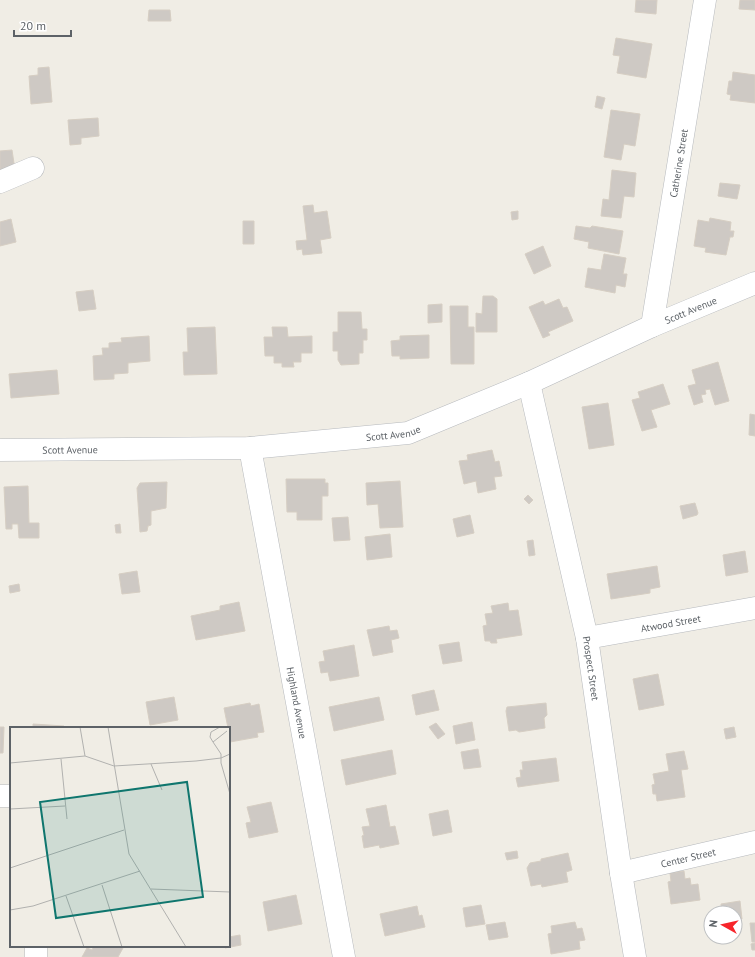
<svg xmlns="http://www.w3.org/2000/svg" width="755" height="957" font-family="'PT Sans',sans-serif">
<rect width="100%" height="100%" fill="#f0ede5"/>
<!-- building -->
<path fill="#cec9c4" stroke="#d6cec3" d="M636,0H657L656,14L635,12Z
M740,0H755V10L739,9Z
M149,10H170L171,21H148Z
M616,38L652,44L646,78L617,73L620,56L613,55Z
M49,67L52,102L31,104L29,76L38,75V68Z
M733,72L755,75V103L730,100L731,95L727,94L729,81H732Z
M597,96L605,98L602,109L595,107Z
M611,110L640,114L635,146L624,144L621,160L604,157Z
M98,118L99,136L81,138V144L70,145L68,120Z
M12,150L15,170L0,172V151Z
M612,170L636,173L634,197L624,196L621,218L601,216L603,199L609,200Z
M720,183L740,185L737,199L718,196Z
M313,205L314,213L327,211L331,238L320,240L322,253L303,255L302,249L297,250L296,241L307,240L303,206Z
M518,211V219L512,220L511,212Z
M710,218L731,222L730,231H734L733,237H730L726,255L705,252L706,248L694,246L698,220L709,222Z
M11,219L16,242L0,246V222Z
M243,221H254V244H243Z
M576,226L590,228L592,226L623,231L619,254L588,248L589,242L574,239Z
M543,246L551,266L534,274L525,254Z
M604,254L626,258L623,274H627L625,287L616,285L615,293L585,287L588,268L601,270Z
M93,290L96,309L79,311L76,292Z
M483,296H493L497,299V332H476V313L482,314Z
M559,299L563,308L567,307L573,321L548,332L550,335L543,338L529,307L543,301L545,305Z
M442,304V322L428,323V305Z
M450,306H468V327H474V364H451Z
M338,312H361L362,329H367V340H363V353H359V364L341,365L338,360V351H333V332H338Z
M215,327L217,374L184,375L183,352H188L187,328Z
M272,327H287L288,337L312,336V353H301V362H293L294,367H282V363H274V356H265L264,337H273Z
M429,335V358L400,359V356H392L391,341L400,340V336Z
M149,336L150,361L128,363V373L114,374V379L94,380L93,356L103,355L102,348H109V343L122,342L121,338Z
M718,362L729,401L715,405L710,389L705,390L706,394L701,395L703,402L694,405L688,386L696,384L692,370Z
M57,370L59,394L11,398L9,374Z
M663,384L670,404L651,410L657,427L642,431L632,400L640,398L638,392Z
M608,403L614,445L589,449L582,407Z
M750,414L755,415V436L749,435Z
M492,450L495,462L499,461L502,476L494,477L496,489L478,493L476,481L464,484L459,461L468,460L467,455Z
M286,479H325V483H328V496H322V520H297V512H287Z
M400,481L403,527L380,528L378,504L367,505L366,483Z
M167,482L166,508L151,511V525L148,526L147,531L140,532L137,488L140,483Z
M28,486L29,523H39V538H19L18,524H12V529H6L4,487Z
M528,495L533,500L529,504L524,499Z
M695,503L698,513L697,515L683,519L680,506Z
M470,515L474,533L457,537L453,519Z
M348,517L350,540L334,541L332,518Z
M120,524L121,533H116L115,525Z
M390,534L392,557L367,560L365,537Z
M533,540L535,555L529,556L527,541Z
M745,551L748,572L726,576L723,555Z
M657,566L660,587L650,589V593L611,599L607,574Z
M137,571L140,592L122,594L119,574Z
M19,584L20,591L10,593L9,586Z
M239,602L245,631L196,640L191,616L220,610V606Z
M508,603L509,611L518,610L522,635L496,639L497,643H491L490,641H485L483,626L487,625L485,614L493,613L491,606Z
M389,626L390,631L397,630L399,638L391,640L393,652L373,656L367,630Z
M459,642L462,661L443,664L439,645Z
M354,645L359,676L330,681L328,672L321,673L319,662L325,661L323,651Z
M658,674L664,705L639,710L633,679Z
M434,690L439,710L416,715L412,695Z
M174,697L178,720L150,725L146,702Z
M379,697L384,720L334,731L329,707Z
M250,703L251,706L259,704L264,732L257,733L258,737L230,742L229,728H228L224,708Z
M546,703L547,715L544,718L545,728L519,732L516,730L509,731L506,711L507,707Z
M472,722L475,740L456,744L453,726Z
M436,723L445,734L438,739L429,727Z
M33,724L64,726V728H33Z
M0,727H4L3,753H0Z
M734,727L736,737L726,739L724,729Z
M478,749L481,767L464,769L461,752Z
M392,750L396,774L346,785L341,760Z
M684,751L688,769L681,770L685,797L657,801L656,794H653L652,785L655,784L653,774L669,771L666,754Z
M556,758L559,781L518,787L516,778L521,777L520,770H523L522,762Z
M271,802L278,832L249,838L246,823L251,822L247,807Z
M386,805L390,827L395,826L399,844L380,848L379,845L364,848L362,836L364,835L362,827L370,826L366,809Z
M448,810L452,832L433,836L429,814Z
M517,851L518,858L507,860L505,853Z
M568,853L572,870L566,872L568,882L542,887L541,884L531,886L527,868L530,863L541,861V859Z
M684,871L685,879L690,878L691,885L698,884L700,900L671,904L668,882L671,881L670,873Z
M296,895L302,924L268,931L263,902Z
M740,901L742,919L735,920V913H722L721,904Z
M481,905L485,924L466,927L463,908Z
M417,906L419,916L422,915L425,927L385,936L380,914Z
M505,922L508,937L489,940L486,925Z
M575,922L577,929L582,928L585,940L579,941L580,949L551,954L548,934L552,933L551,926Z
M750,923H755V942H752Z
M240,935L241,945L225,948V946H229V937Z
M755,943V950H752L751,944Z
M94,946H118L123,948L118,957H82L87,948L92,950Z"/>
<g fill="none" stroke-linecap="round" stroke-linejoin="round">
<defs>
<g id="minor">
<path d="M0,182L33,168"/>
<path id="s1" d="M652,326L705,0"/>
<path id="s2" d="M529,383L587,638L621,873L635,957"/>
<path id="s3" d="M250,448L344,957"/>
<path id="s4" d="M0,450L250,448L408,433L529,383L652,326L755,283"/>
<path id="s5" d="M587,638L755,608"/>
<path d="M0,796H11"/>
<path id="s6" d="M621,873L755,842"/>
<path d="M36,957V946"/>
</g>
</defs>
<!-- minor casing -->
<use href="#minor" stroke="#b6b9bd" stroke-width="23"/>
<!-- minor -->
<use href="#minor" stroke="#fff" stroke-width="22"/>
</g>
<g text-anchor="middle" stroke-width="3" stroke-linejoin="round" paint-order="stroke">
<!-- street labels -->
<g font-size="10" fill="#5d6267" stroke="#fff">
<text dy="4" stroke="none"><textPath href="#s1" startOffset="165">Catherine Street</textPath></text>
<text dy="4" stroke="none"><textPath href="#s4" startOffset="717">Scott Avenue</textPath></text>
<text dy="4" stroke="none"><textPath href="#s4" startOffset="394">Scott Avenue</textPath></text>
<text dy="4" stroke="none"><textPath href="#s4" startOffset="70">Scott Avenue</textPath></text>
<text dy="4" stroke="none"><textPath href="#s5" startOffset="85">Atwood Street</textPath></text>
<text dy="4" stroke="none"><textPath href="#s2" startOffset="292">Prospect Street</textPath></text>
<text dy="4" stroke="none"><textPath href="#s3" startOffset="259">Highland Avenue</textPath></text>
<text dy="4" stroke="none"><textPath href="#s6" startOffset="69">Center Street</textPath></text>
</g>
</g>
<!-- overview -->
<g transform="translate(10 727)">
<rect width="220" height="220" fill="#f0ede5"/>
<path fill="none" stroke="#b1b1af" stroke-width="1" d="M70,0L75,29M98,0L119,127L176,220M217,4L203,15L211,27V36L220,67M203,15L200,10L201,5L210,0M75,29L104,39L186,34L211,31L220,27M51,32L57,92M0,36L75,29M141,37L152,63M0,82L55,79M0,141L114,103M92,158L112,220M141,162L220,165M56,169L74,220M0,183L23,179L130,144"/>
<path fill="#0f766e" fill-opacity="0.15" stroke="#0f766e" stroke-width="2" d="M177,55L193,170L46,191L30,75Z"/>
<rect width="220" height="220" fill="none" stroke="#5d6267" stroke-width="2"/>
</g>
<!-- north arrow -->
<g transform="translate(723 925) rotate(278)"><circle r="19" fill="#ffffff" stroke="#bec0c2"/>
<path d="M0-3L7 15L0 10L-7 15Z" fill="#f7252b"/>
<text y="-6" font-size="11" font-weight="bold" text-anchor="middle" fill="#5d6267">N</text>
</g>
<!-- scale -->
<path d="M14 30v6h57v-6" fill="none" stroke="#5d6267" stroke-width="2"/>
<text x="20" y="30" font-size="12" fill="#5d6267" stroke="#ffffff" stroke-width="3" paint-order="stroke">20 m</text>
</svg>
